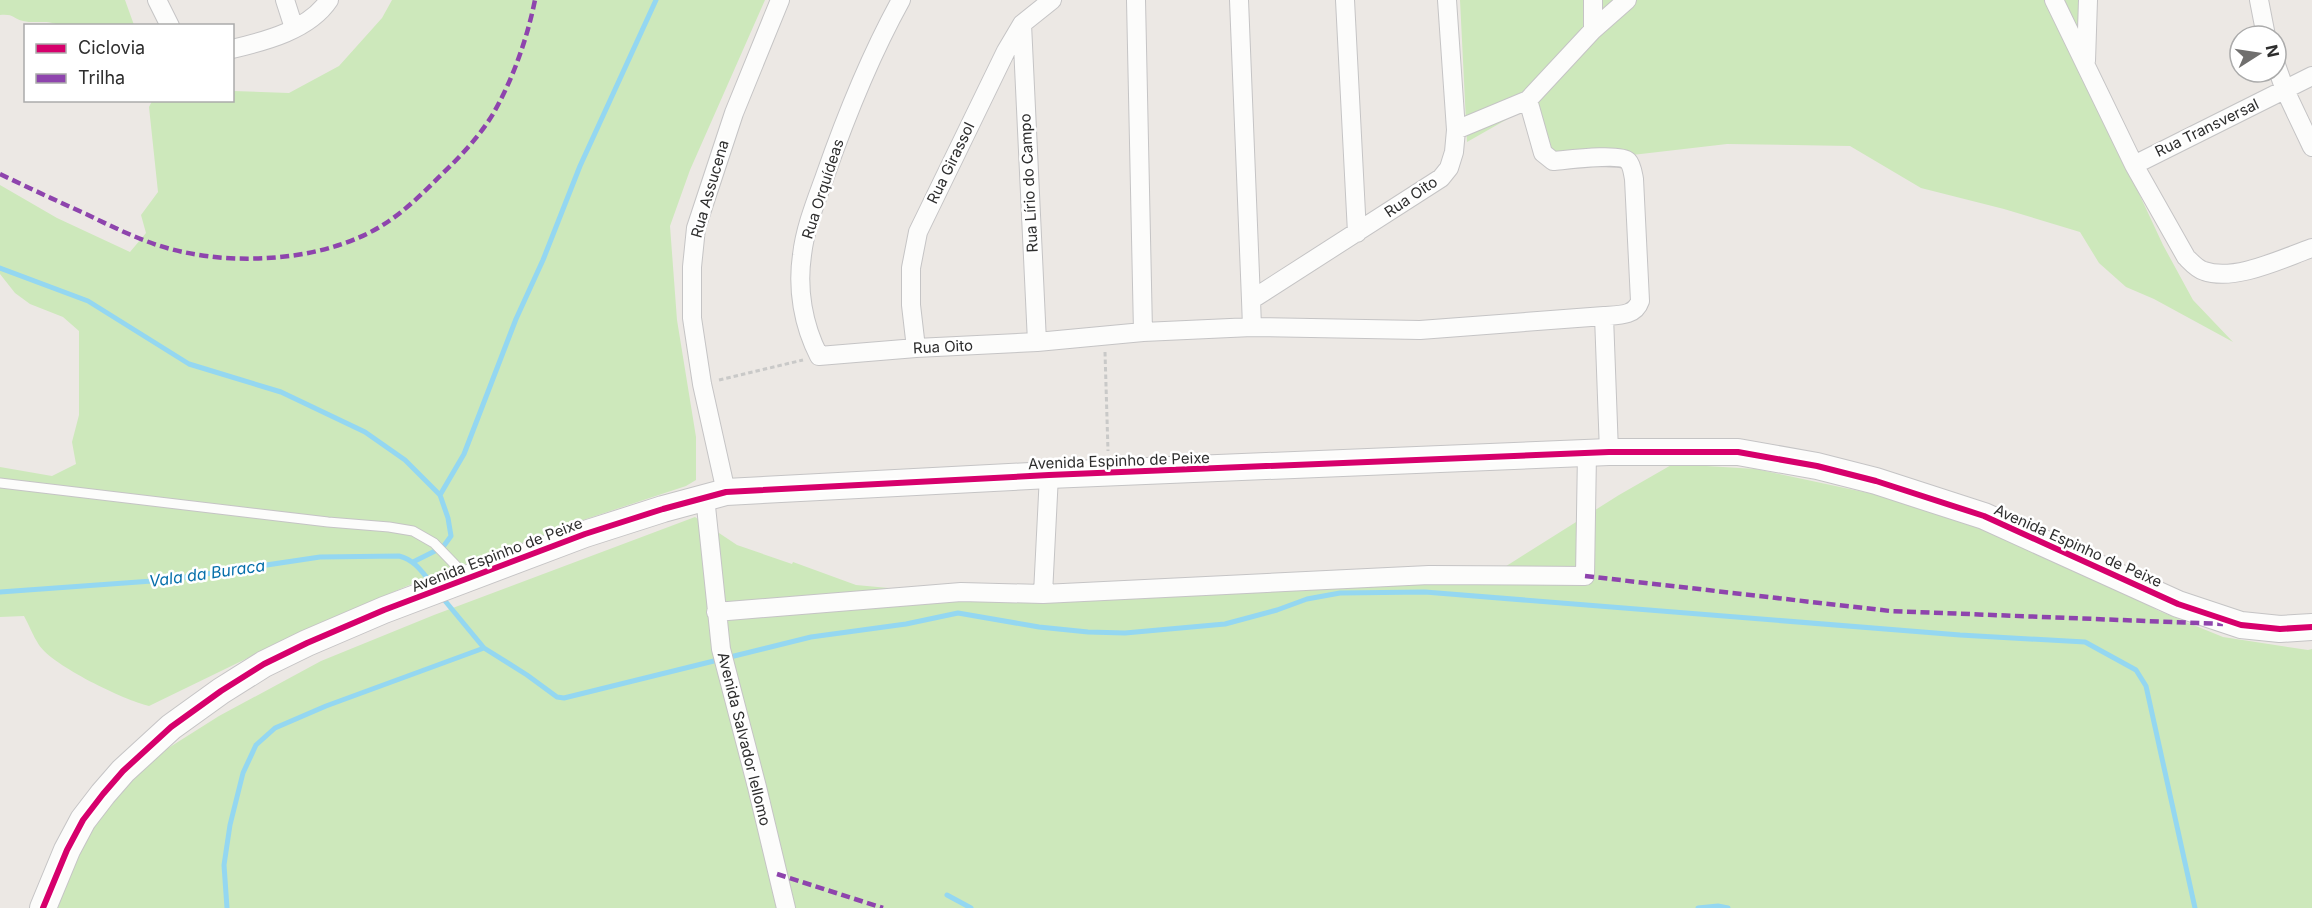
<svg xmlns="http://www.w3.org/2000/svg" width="2312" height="908" font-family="Inter,sans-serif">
<rect width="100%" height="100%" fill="#ece8e4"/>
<!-- green -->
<path fill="#cde8bb" d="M0,0H125L134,25L61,26C47,19 36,24 23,21C11,18 15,14 0,15Z
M392,0H765L690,170L670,226L677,320L696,437V480L686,486L586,519L407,586L301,632L149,706C124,700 53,666 39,645C33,636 29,625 24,616L0,617V467L52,476L76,464L72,442L79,415V331L63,317L30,304L15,293L0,274V185L57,218L130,252L146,233L141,215L158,192L149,107L152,101L232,100L233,91L289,93L339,66L382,18Z
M1460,0H2079L2085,41L2114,140L2163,245L2193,300L2233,342L2154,299L2126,287L2099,263L2080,232L2004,209L1921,188L1850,146L1727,144L1546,165L1525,109L1467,142Z
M1673,464L1756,469L1887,497L2046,551L2159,611L2223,637L2308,650L2312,649V908H58L65,882L88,827L132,778L162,752L219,716L321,661L434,615L695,517L737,545L792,564L793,562L856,585L943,593L1500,570L1619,495Z"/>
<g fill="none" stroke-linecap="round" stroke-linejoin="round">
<!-- stream -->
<path stroke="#94d7f1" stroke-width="5" d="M0,268L88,301L189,364L281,392L365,432L405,460L440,495L448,518L451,536L443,547L413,562
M440,495L464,454L516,319L543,260L580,166L656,0
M0,592L166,580L320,557L399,556C415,560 422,572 432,584
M441,596L484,648L527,675L557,697L564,698L811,637L906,624L958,613L1039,627L1088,632L1125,633L1225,624L1277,610L1307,599L1340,593L1425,592L1960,635L2085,642L2136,670L2146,686L2195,908
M947,895L971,908
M227,908L224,865L230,825L243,773L256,745L275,728L326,706L484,648
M1698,908L1718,906L1728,908"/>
<defs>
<path id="lane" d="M0,483L328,522L389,527L413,531L434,543L466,576"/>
<path id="street" d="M157,0L170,26
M285,0L294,28
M901,0C870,56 846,116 825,176C816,201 805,228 802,255C797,289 803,325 819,356L916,348L1037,342L1143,332L1252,327L1251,300L1441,178L1449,168L1454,152L1456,130L1447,0
M1136,0L1143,332
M1239,0L1251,300
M1345,0L1357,233
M1593,0V30
M2054,0L2134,165L2186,257C2191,262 2197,269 2204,271C2235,282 2283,258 2312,248
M2259,0L2266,36
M1022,24L1037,342
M232,49C266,41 309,30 329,0
M2086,61L2088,0
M2276,65L2285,90L2312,147
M1456,130L1528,100L1593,30L1627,0
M2134,165L2312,76
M1604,316L1609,452
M1252,327L1420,330L1604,316C1619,315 1635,316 1640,301L1634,179C1633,174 1632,165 1628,161C1620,153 1566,160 1553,161L1543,153L1528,100
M916,348L911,305V268L918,232L1006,51L1022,24L1052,0
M726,492L702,384L692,318V267L696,228L734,113L780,0
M705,497L721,649L757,787L786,908
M1043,594L1049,475
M716,612L961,592L1043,594L1429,575L1585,576L1587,453"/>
<path id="secondary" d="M43,908L67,850L83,820L103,794L123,771L171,727L221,691L264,664L307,643L384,610L585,534L663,509L726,492L1049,475L1609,452H1738L1817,466L1876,481L1984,516L2178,604L2241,625L2280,629L2312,627"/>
</defs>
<!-- lane casing -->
<use href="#lane" stroke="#c5c4c5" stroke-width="11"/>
<!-- street casing -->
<use href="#street" stroke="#c5c4c5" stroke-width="20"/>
<!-- secondary casing -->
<use href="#secondary" stroke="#c5c4c5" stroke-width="28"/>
<!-- path -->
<path stroke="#c9c9c8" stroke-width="3" stroke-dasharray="4.5 3" stroke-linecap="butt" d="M1105,352L1108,451
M719,380L803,360"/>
<!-- lane -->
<use href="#lane" stroke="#fcfcfb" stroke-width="9"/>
<!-- street -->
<use href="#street" stroke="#fcfcfb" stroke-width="18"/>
<!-- secondary -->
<use href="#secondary" stroke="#fcfcfb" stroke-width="26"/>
<!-- quiet -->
<path stroke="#8e44ad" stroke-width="4.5" stroke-dasharray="9 4.5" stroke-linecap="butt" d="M0,174C29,188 57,201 86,214C117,229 149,245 183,252C247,266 334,259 389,221C408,208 424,192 440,176C459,158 479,137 493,114C513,79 527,39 535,0
M1585,576L1890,611L2223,624
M777,874L883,908"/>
<defs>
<path id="cycleway" d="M43,908L67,850L83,820L103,794L123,771L171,727L221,691L264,664L307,643L384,610L585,534L663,509L726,492L1049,475L1609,452H1738L1817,466L1876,481L1984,516L2178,604L2241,625L2280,629L2312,627"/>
</defs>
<!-- cycleway casing -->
<use href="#cycleway" stroke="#fff" stroke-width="10"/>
<!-- cycleway -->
<use href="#cycleway" stroke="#d6006c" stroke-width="6"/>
</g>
<g text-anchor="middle" stroke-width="5" stroke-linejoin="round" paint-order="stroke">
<!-- street labels -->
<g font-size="15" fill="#2e2e2e" stroke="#fff">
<text transform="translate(2207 128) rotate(-26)" y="5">Rua Transversal</text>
<text transform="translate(951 163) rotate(-64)" y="5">Rua Girassol</text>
<text transform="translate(1029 183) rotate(-93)" y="5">Rua Lírio do Campo</text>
<text transform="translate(710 189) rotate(-74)" y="5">Rua Assucena</text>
<text transform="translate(823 189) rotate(-72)" y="5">Rua Orquídeas</text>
<text transform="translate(1411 197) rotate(-34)" y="5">Rua Oito</text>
<text transform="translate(943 347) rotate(-3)" y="5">Rua Oito</text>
<text transform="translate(1119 461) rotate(-2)" y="5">Avenida Espinho de Peixe</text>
<text transform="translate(2078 546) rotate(24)" y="5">Avenida Espinho de Peixe</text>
<text transform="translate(497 555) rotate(-21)" y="5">Avenida Espinho de Peixe</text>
<text transform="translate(744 739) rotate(76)" y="5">Avenida Salvador Iellomo</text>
</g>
<!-- water labels -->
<g font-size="16" font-style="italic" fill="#066faa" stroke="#fff">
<text transform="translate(207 573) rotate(-8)" y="6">Vala da Buraca</text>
</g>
</g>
<!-- legend -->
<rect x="24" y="24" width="210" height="78" fill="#ffffff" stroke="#ababab" stroke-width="1.5"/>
<rect x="36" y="44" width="30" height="9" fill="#d6006c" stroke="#ababab" stroke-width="1.5"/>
<text x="78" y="54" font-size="18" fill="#2e2e2e">Ciclovia</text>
<rect x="36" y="74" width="30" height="9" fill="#8e44ad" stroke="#ababab" stroke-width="1.5"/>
<text x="78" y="84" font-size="18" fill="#2e2e2e">Trilha</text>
<!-- north arrow -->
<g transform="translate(2258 54) rotate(78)"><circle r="28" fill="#ffffff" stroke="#ababab" stroke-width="1.5"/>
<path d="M0-4.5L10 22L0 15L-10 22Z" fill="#706f6e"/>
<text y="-9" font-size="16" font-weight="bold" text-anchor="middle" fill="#2e2e2e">N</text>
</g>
</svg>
